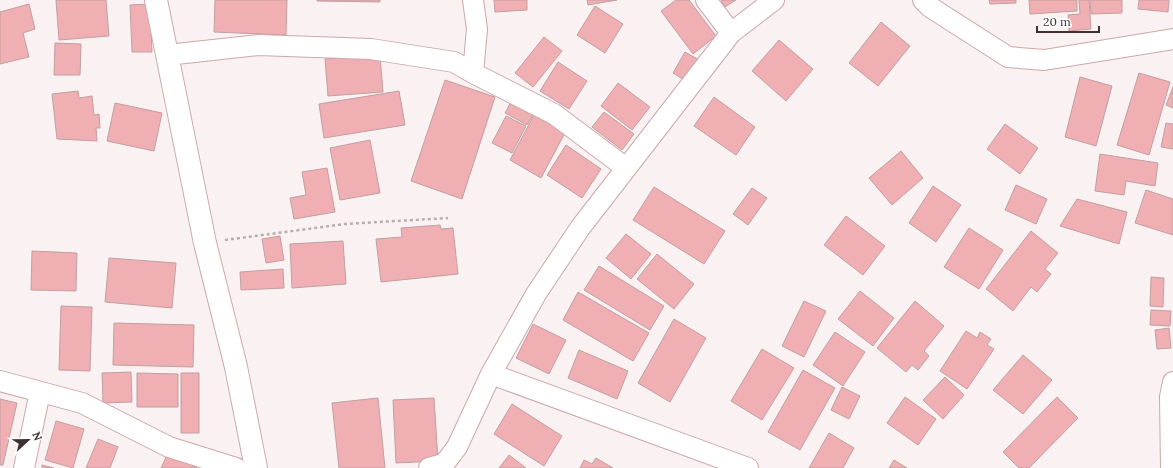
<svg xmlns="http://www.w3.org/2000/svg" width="1173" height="468" font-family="Lora,serif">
<rect width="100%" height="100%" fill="#faf2f2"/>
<!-- building -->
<path fill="#f0afb3" stroke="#c29fa1" d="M56,0H106L109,36L59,40Z
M215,0H287L286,35L214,32Z
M317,0H380V2L317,1Z
M494,0H527V10L495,12Z
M587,0H617L588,5Z
M676,0H689L716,36L693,54L661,11Z
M721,0H736L725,7Z
M989,0H1016V3L990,4Z
M1029,0H1077V11L1030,14Z
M1079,0H1089L1091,29L1069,31L1068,15L1080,14Z
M1090,0H1122V13L1091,14Z
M1139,0H1169L1168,12L1138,9Z
M29,4L35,29L23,33L29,57L0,64V12Z
M150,4L152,52H132L130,5Z
M595,6L623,24L605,53L577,35Z
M881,22L910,46L878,86L849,63Z
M544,37L562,51L533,87L515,73Z
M779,40L813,69L786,101L752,71Z
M55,43L81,44L80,75H54Z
M685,52L699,60L686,81L673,73Z
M380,55L383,92L328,96L325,59Z
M558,62L587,81L569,109L540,91Z
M1139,73L1170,82L1149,155L1117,145Z
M1080,77L1112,86L1096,146L1065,137Z
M445,80L495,97L462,199L411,181Z
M618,83L650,107L632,130L601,106Z
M1173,87V108L1166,105Z
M78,91L79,98L92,96L94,115L99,114L100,128H96L97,141L57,139L52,94Z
M399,91L405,125L324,138L319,104Z
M714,97L755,127L736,155L694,126Z
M512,100L534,113L527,125L505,113Z
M115,103L162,113L154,151L107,141Z
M604,112L634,134L622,150L592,127Z
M535,113L566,131L541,178L510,160Z
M506,116L526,126L512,153L492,143Z
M1166,123L1173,124V149L1161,147Z
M1005,124L1038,148L1020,174L987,149Z
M370,140L380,193L340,200L330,148Z
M566,145L601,169L582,198L547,175Z
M901,151L923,178L892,205L869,178Z
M1100,154L1158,163L1155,186L1126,181L1124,195L1095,191Z
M327,168L335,212L294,219L290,198L306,195L302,172Z
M1016,185L1047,199L1036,224L1005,210Z
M933,186L961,205L936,242L909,223Z
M654,187L725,231L704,264L633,220Z
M752,188L767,198L748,225L733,214Z
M1146,190L1173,199V235L1135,223Z
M1077,199L1127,212L1119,244L1060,226Z
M846,216L885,246L863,275L824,245Z
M440,225L441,229L453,228L458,274L381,282L376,239L402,237L401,228Z
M969,228L1003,250L979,289L944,267Z
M1031,231L1058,253L1045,269L1051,274L1037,292L1031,287L1013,311L986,289Z
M626,234L651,254L631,279L606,258Z
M280,236L284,260L266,263L262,239Z
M343,241L346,284L292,288L290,244Z
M32,251L77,253L76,291L31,290Z
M657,254L694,284L674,309L637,279Z
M109,258L176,263L172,308L105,302Z
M599,266L664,306L650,330L584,290Z
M283,269L284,288L241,290L240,272Z
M1151,277L1164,278L1163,307L1150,306Z
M860,291L894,318L873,346L838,319Z
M578,292L649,333L633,361L563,320Z
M804,301L826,311L804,357L782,346Z
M915,301L944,326L924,351L929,356L918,370L912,365L906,372L877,348Z
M61,306L92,307L90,371L59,370Z
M1151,310L1171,311L1170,326L1150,325Z
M674,319L706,338L670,402L638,383Z
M114,323L194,325L193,367L113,365Z
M533,324L566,340L549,374L516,358Z
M1169,328L1171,348L1157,349L1155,330Z
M966,331L977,338L980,332L991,339L987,345L994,349L967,389L940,371Z
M835,332L865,352L843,386L813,365Z
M762,349L794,368L762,420L731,401Z
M579,350L628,371L617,399L568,378Z
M1023,355L1052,380L1023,414L993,390Z
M803,370L835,388L800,450L768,432Z
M131,372L132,402L103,403L102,373Z
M137,373L178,374V407H137Z
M181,373H199V433H181Z
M945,377L964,395L943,419L923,400Z
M842,387L860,396L849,419L831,410Z
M905,397L936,419L918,445L887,423Z
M1057,397L1078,418L1029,468H1019L1003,452Z
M378,398L385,468H339L332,403Z
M434,398L438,461L396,463L393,400Z
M0,399L17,403L3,465H0Z
M512,404L562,436L544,466L494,434Z
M56,421L84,429L73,468L45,460Z
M829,433L854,448L843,468H809Z
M98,439L118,447L110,468H86Z
M168,453L197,468H161Z
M509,455L526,468H499Z
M596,458L613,468H580L584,460L592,464Z
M894,460L907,468H889Z
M42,465L54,468H42Z"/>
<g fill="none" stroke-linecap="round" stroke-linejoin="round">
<defs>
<path id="street" d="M706,0L731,33
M923,0L930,7L1008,57L1044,60L1173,39
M167,55L258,45L371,49L454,62L473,73L554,114L626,168
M473,73L477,29L473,0
M491,374L748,468
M0,381L82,403L169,447L236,468
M24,468L40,392
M429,468L444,464L457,447L491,374L536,294L580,228L731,33L774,0
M1171,468L1170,397L1173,382"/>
<path id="secondary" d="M156,0L205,243L236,367L256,468"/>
</defs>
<!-- street casing -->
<use href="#street" stroke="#cca8aa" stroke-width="22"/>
<!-- secondary casing -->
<use href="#secondary" stroke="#cca8aa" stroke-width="24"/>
<!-- path -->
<path stroke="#b8aeae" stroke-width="2.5" stroke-dasharray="3 3" stroke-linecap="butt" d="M225,240L345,224L448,218"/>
<!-- street -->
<use href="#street" stroke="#fff" stroke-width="20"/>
<!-- secondary -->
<use href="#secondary" stroke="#fff" stroke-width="22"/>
</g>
<!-- north arrow -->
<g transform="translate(28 440) rotate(68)" stroke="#ffffff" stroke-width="3" paint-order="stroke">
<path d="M0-3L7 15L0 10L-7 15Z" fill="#3f3131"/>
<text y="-6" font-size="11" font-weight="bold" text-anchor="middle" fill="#3f3131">N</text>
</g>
<!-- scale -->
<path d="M1037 26v6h62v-6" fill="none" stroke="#3f3131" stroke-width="2"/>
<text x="1043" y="26" font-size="12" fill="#3f3131" stroke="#ffffff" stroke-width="3" paint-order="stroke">20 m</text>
</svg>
